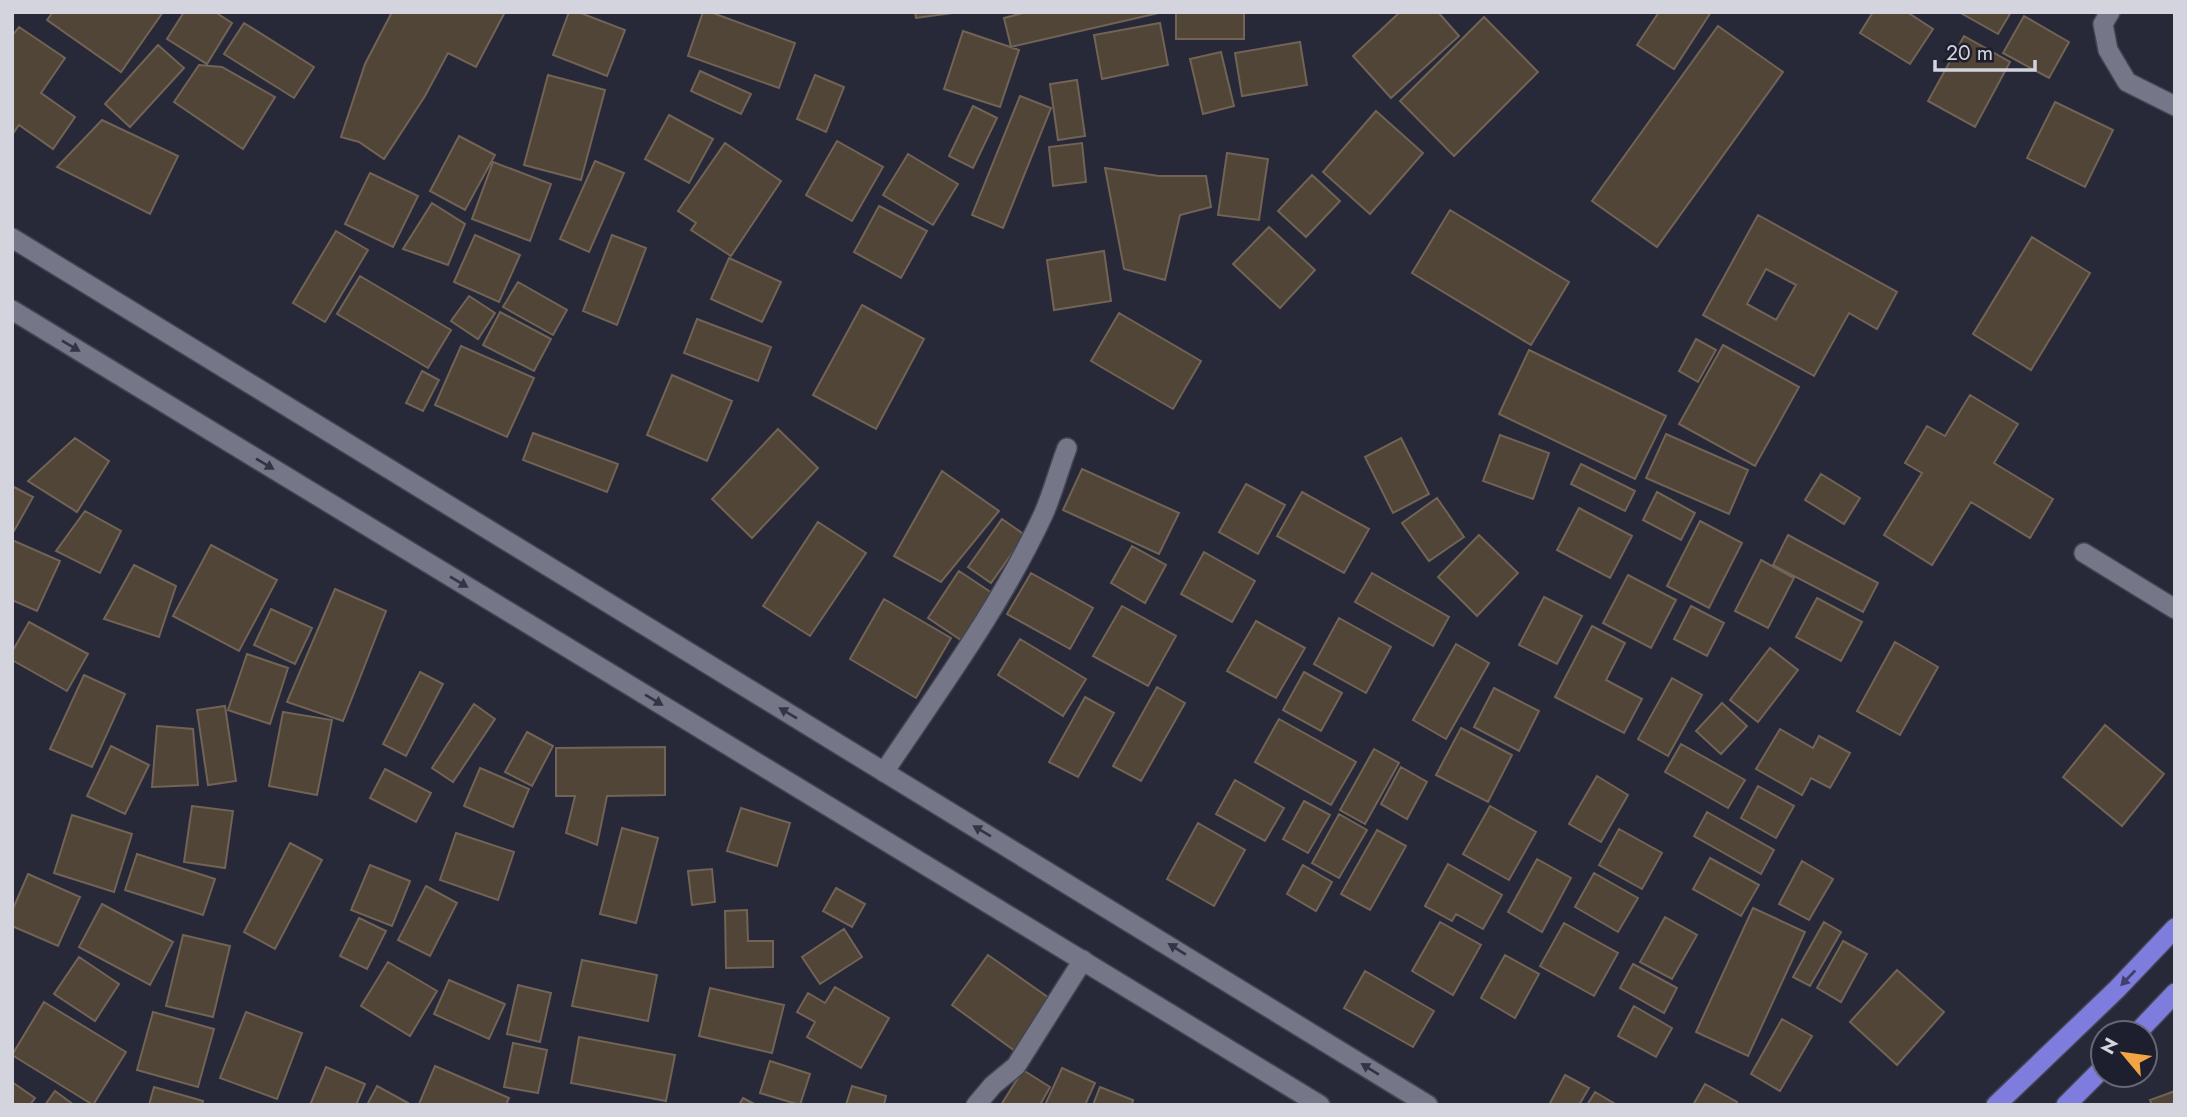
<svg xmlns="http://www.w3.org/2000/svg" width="2187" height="1117" font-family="Jost,sans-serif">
<rect width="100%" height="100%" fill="#282938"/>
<!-- building -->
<path fill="#514537" stroke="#716355" stroke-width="2" fill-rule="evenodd" d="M53,12H163L121,72L47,20Z
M184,12H215L232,23L207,64L167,39Z
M392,12H505L476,67L448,53L425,96L384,159L359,142L341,137L365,64Z
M569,12H578L625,30L607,76L553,55Z
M703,12H710L795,43L779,88L688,56Z
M915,12H960L916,18Z
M1027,12H1163L1011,47L1004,18Z
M1176,12H1244V39H1176Z
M1400,12H1438L1459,36L1391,98L1353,56Z
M1659,12H1711L1674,69L1637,45Z
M1873,12H1907L1933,29L1910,64L1860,33Z
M1959,12H2011L1998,34Z
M2024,16L2069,42L2049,78L2003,53Z
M1484,17L1538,72L1454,156L1400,101Z
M244,23L314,67L294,98L224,54Z
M1160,23L1168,65L1102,79L1094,35Z
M1718,26L1783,72L1657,247L1592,201Z
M19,27L65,58L41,93L75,117L53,149L19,125L12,135V36Z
M963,31L1019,50L1000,107L944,89Z
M1964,36L2010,62L1975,127L1928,101Z
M1300,42L1307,85L1242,96L1235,53Z
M158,45L184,68L130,127L105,104Z
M1221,52L1234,106L1203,114L1190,59Z
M199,65L222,67L275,97L243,149L174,102Z
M700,71L751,94L741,114L691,91Z
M548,75L605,90L581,180L524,165Z
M815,75L844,87L826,132L797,119Z
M1077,80L1085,136L1058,140L1050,84Z
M1020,96L1051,108L1003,228L972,215Z
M2055,102L2113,130L2085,187L2027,158Z
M973,106L997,118L973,168L949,156Z
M1376,111L1423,153L1370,214L1323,172Z
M669,115L713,139L689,183L645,159Z
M102,120L178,156L150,214L57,167Z
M459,136L495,155L465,210L430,191Z
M837,141L883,167L852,221L806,195Z
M725,143L781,181L731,256L691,230L696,223L678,211Z
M1082,143L1086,182L1053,186L1049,147Z
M1227,153L1268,159L1259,220L1218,215Z
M908,154L958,184L933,225L883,195Z
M595,161L624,173L589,252L560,239Z
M493,162L551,184L530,241L472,219Z
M1105,168L1159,176H1206L1211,207L1180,215L1165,280L1124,269Z
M370,173L418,196L393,247L345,224Z
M1312,175L1340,201L1306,237L1278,211Z
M432,203L465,224L448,265L403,249Z
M879,206L927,231L901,278L854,252Z
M1450,210L1569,282L1531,345L1412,273Z
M1758,215L1897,292L1877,329L1849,313L1814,376L1703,315ZM1766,269L1796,285L1776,320L1747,304Z
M1269,227L1315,270L1280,308L1233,264Z
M336,231L368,250L325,322L293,303Z
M475,235L520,255L499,302L454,282Z
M612,235L646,248L617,325L583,311Z
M2032,237L2090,273L2031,370L1973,334Z
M1104,251L1111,301L1054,310L1047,260Z
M729,258L781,282L762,322L711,299Z
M360,276L451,330L428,368L337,314Z
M518,282L567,310L553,335L503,307Z
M469,296L495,313L478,339L451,321Z
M862,305L924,339L876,429L813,395Z
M500,312L551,339L534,371L483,345Z
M1119,313L1201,361L1173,409L1091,361Z
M697,319L771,347L758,381L684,353Z
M1696,339L1716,350L1698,382L1679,371Z
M1723,345L1799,387L1755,466L1679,424Z
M461,346L534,378L507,437L435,405Z
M1529,350L1666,416L1635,479L1499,414Z
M422,371L439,380L423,411L406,403Z
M672,375L732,401L707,461L647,435Z
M1970,395L2018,424L1994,463L2053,499L2030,538L1971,502L1932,565L1884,535L1922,473L1905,463L1927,426L1945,436Z
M778,429L818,468L752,538L712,499Z
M533,433L618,464L607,492L523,460Z
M1666,434L1748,470L1729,514L1646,478Z
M1500,435L1549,453L1533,499L1483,481Z
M75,438L109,461L77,512L28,481Z
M1401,438L1429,494L1393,513L1365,457Z
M1581,464L1635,491L1625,511L1571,484Z
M1082,469L1179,513L1159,554L1063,510Z
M942,471L999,511L941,582L894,556Z
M1821,474L1860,498L1844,524L1805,500Z
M1246,484L1285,505L1258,554L1219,532Z
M12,486L33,497L14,531L12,530Z
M1302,492L1369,529L1344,573L1277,536Z
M1657,492L1695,513L1681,540L1643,520Z
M1437,498L1464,537L1429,561L1402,523Z
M1579,508L1632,536L1610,578L1557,550Z
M85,511L121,531L100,573L56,551Z
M1002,519L1025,535L991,583L968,567Z
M1700,521L1742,543L1709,608L1667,586Z
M818,522L866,553L810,636L763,606Z
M1479,535L1518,573L1477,616L1438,577Z
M1788,535L1878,583L1863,612L1773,565Z
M12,540L60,561L37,611L12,600Z
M211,545L277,580L239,651L173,616Z
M1132,546L1166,565L1145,603L1111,583Z
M1204,552L1255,581L1232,622L1181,594Z
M1761,560L1794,578L1768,628L1735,611Z
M134,565L176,586L159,637L104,619Z
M959,571L992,593L961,640L928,618Z
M1031,573L1093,608L1070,649L1007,614Z
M1372,573L1449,617L1433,646L1355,602Z
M1628,575L1676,600L1651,648L1603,623Z
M335,589L386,611L343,721L287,702Z
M1544,597L1582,616L1557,664L1519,645Z
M1817,598L1862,622L1841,661L1796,637Z
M884,599L951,638L916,698L850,659Z
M1122,606L1176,636L1148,686L1093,656Z
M1691,606L1724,623L1707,656L1674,639Z
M271,609L312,628L295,664L254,645Z
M1339,618L1391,647L1366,693L1314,664Z
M1256,621L1305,648L1276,698L1227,671Z
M29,622L88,654L67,691L12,660V652Z
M1592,626L1625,643L1606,680L1642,699L1624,733L1555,697Z
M1020,639L1086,679L1063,716L998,675Z
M1895,642L1938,667L1900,735L1857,711Z
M1456,644L1489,663L1446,739L1413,720Z
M1770,648L1798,670L1758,722L1730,700Z
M247,654L288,668L270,724L228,710Z
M420,672L443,684L406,756L383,744Z
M1304,672L1342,693L1321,731L1283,710Z
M84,675L125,694L92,767L50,749Z
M1672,678L1702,695L1668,756L1638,739Z
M1157,687L1185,703L1141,781L1113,766Z
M1494,688L1539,711L1519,751L1474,727Z
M1085,697L1114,713L1078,777L1049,762Z
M1722,703L1747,726L1721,754L1696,731Z
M474,704L495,719L453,782L432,768Z
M225,706L236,781L208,785L197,710Z
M283,712L332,720L317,795L269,786Z
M1279,719L1356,762L1331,805L1255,762Z
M2105,725L2164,774L2122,826L2063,777Z
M157,726L193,729L198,785L152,787Z
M1461,728L1512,755L1488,802L1436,775Z
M1780,729L1813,748L1819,736L1850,753L1830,788L1811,778L1802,795L1756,769Z
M527,732L553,746L532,786L505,772Z
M1681,744L1745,780L1728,808L1665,772Z
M111,746L149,765L125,814L87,796Z
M665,747V795L607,796L597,845L566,833L575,796H556V748Z
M1374,749L1399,763L1365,824L1340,810Z
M1401,767L1427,782L1407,819L1381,804Z
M480,768L529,789L513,827L464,806Z
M385,769L431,793L416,822L370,798Z
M1597,776L1628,795L1601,842L1569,824Z
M1235,780L1284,808L1265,841L1216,814Z
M1758,786L1794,806L1776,838L1741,818Z
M1304,801L1330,815L1308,853L1283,839Z
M192,806L233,811L225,868L184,862Z
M1490,806L1536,832L1509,880L1463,854Z
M741,808L790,823L777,866L727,851Z
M1707,812L1774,850L1761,874L1694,836Z
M1339,814L1367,830L1339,878L1312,863Z
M72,815L132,834L114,892L54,873Z
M1198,823L1245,850L1214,906L1167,879Z
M622,828L658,838L636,923L600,914Z
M1619,829L1662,853L1642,889L1599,865Z
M1377,830L1406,846L1370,910L1341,894Z
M456,833L514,852L498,900L440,880Z
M290,843L322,860L275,949L244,932Z
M137,854L215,879L203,915L125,890Z
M1710,858L1759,885L1741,916L1693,889Z
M1537,859L1571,878L1542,932L1508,912Z
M1802,861L1833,879L1809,920L1779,904Z
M1448,864L1502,895L1483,929L1456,914L1452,921L1425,906Z
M370,865L410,881L392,926L351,910Z
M1303,865L1332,882L1316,911L1287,894Z
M712,869L715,902L692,905L688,871Z
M1594,873L1638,898L1618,932L1575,907Z
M28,874L80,897L58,946L12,926V911Z
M426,886L457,903L430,956L398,940Z
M836,888L865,904L852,927L823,911Z
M102,904L173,942L150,985L79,947Z
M1753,908L1805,932L1748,1056L1696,1032Z
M747,910L748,941H773V967L726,968L725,911Z
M1665,917L1697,935L1672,979L1640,962Z
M359,918L386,931L367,969L340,956Z
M1440,922L1481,945L1453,995L1412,971Z
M1824,922L1841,932L1810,986L1793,977Z
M1564,923L1618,953L1594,996L1540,966Z
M844,929L862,957L820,984L802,957Z
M183,935L230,946L213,1017L166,1006Z
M1843,941L1867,954L1841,1002L1817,988Z
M988,955L1052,1000L1015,1051L952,1005Z
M1505,955L1539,974L1515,1018L1481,998Z
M79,957L119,984L95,1021L54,994Z
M582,960L657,975L648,1021L572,1006Z
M388,962L437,991L410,1036L361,1006Z
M1633,964L1677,988L1664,1013L1620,988Z
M1897,970L1944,1012L1897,1065L1850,1022Z
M1365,971L1434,1011L1413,1047L1344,1008Z
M449,980L505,1004L489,1039L434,1014Z
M518,985L551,993L540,1042L507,1034Z
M835,987L889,1018L861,1068L807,1037L815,1022L797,1012L808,993L825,1003Z
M710,988L784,1005L772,1053L699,1036Z
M44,1002L126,1052L93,1105L12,1055Z
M1634,1006L1672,1028L1656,1057L1618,1036Z
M153,1012L214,1029L198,1087L137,1070Z
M246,1012L302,1033L277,1099L220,1078Z
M1782,1019L1812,1036L1780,1091L1751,1074Z
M579,1037L675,1055L666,1101L571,1083Z
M513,1043L547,1050L538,1093L504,1087Z
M770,1061L810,1074L800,1105L760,1093Z
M435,1066L509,1098L506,1105L419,1104Z
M326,1067L365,1084L356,1105H310Z
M1062,1068L1095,1083L1085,1105H1045Z
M1023,1070L1050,1087L1040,1105H1001Z
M1565,1075L1589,1088L1579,1105H1549Z
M12,1082L35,1098L30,1105H12Z
M1705,1084L1737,1102L1736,1105H1693Z
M377,1086L408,1103L407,1105H367Z
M852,1086L886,1096L884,1105H846Z
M154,1087L203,1101L202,1105H149Z
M1100,1087L1133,1100L1132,1105H1093Z
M55,1091L74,1105H45Z
M2175,1091V1105H2152L2150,1100Z
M1595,1092L1617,1105H1587Z
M743,1098L756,1105H739Z"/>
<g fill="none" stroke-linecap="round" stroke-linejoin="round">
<defs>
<path id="minor" d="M2110,12L2103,24L2108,50L2127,82L2175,106
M2084,553L2175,609
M884,772C941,687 1001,606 1044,513C1053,492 1059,469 1067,448
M976,1105L993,1085L1016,1066L1083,960"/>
<path id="tertiary" d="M12,238L1428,1105
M12,310L1320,1105"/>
<path id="trunk" d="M2137,1033L2175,993
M1996,1105L2117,989L2175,928
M2066,1105L2103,1068"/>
</defs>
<!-- minor casing -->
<use href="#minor" stroke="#434451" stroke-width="22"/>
<!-- tertiary casing -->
<use href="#tertiary" stroke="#434451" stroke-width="22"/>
<!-- trunk casing -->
<use href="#trunk" stroke="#434451" stroke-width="22"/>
<!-- minor -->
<use href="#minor" stroke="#757688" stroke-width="19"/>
<!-- tertiary -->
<use href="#tertiary" stroke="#757688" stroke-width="19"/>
<!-- trunk -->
<use href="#trunk" stroke="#7e7cdc" stroke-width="19"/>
</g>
<!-- one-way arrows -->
<defs><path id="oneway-solid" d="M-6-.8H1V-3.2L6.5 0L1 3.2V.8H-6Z" transform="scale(1.75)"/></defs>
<g fill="#343544">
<use href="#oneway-solid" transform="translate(71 346) rotate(31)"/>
<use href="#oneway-solid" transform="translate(265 464) rotate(31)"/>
<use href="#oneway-solid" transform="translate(459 582) rotate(31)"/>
<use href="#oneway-solid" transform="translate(654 700) rotate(31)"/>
<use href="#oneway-solid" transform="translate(788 713) rotate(-149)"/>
<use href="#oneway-solid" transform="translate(982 831) rotate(-149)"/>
<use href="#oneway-solid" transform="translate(1177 949) rotate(-148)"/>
<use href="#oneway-solid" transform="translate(1370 1069) rotate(-148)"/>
</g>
<use fill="#40406b" href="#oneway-solid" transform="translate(2128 978) rotate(134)"/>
<!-- border -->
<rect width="2187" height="1117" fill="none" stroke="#d3d4de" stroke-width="28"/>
<!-- north arrow -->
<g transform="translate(2124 1054) rotate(299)"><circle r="33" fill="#1e1f2e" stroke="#666774" stroke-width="2"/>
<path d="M0-5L12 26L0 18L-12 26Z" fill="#f2a542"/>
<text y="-10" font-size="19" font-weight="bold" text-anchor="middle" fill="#d3d4de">N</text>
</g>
<!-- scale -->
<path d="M1935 60v10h100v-10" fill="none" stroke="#d3d4de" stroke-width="3.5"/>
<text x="1946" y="60" font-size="21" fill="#d3d4de" stroke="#1e1f2e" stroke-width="5" paint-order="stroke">20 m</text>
</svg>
